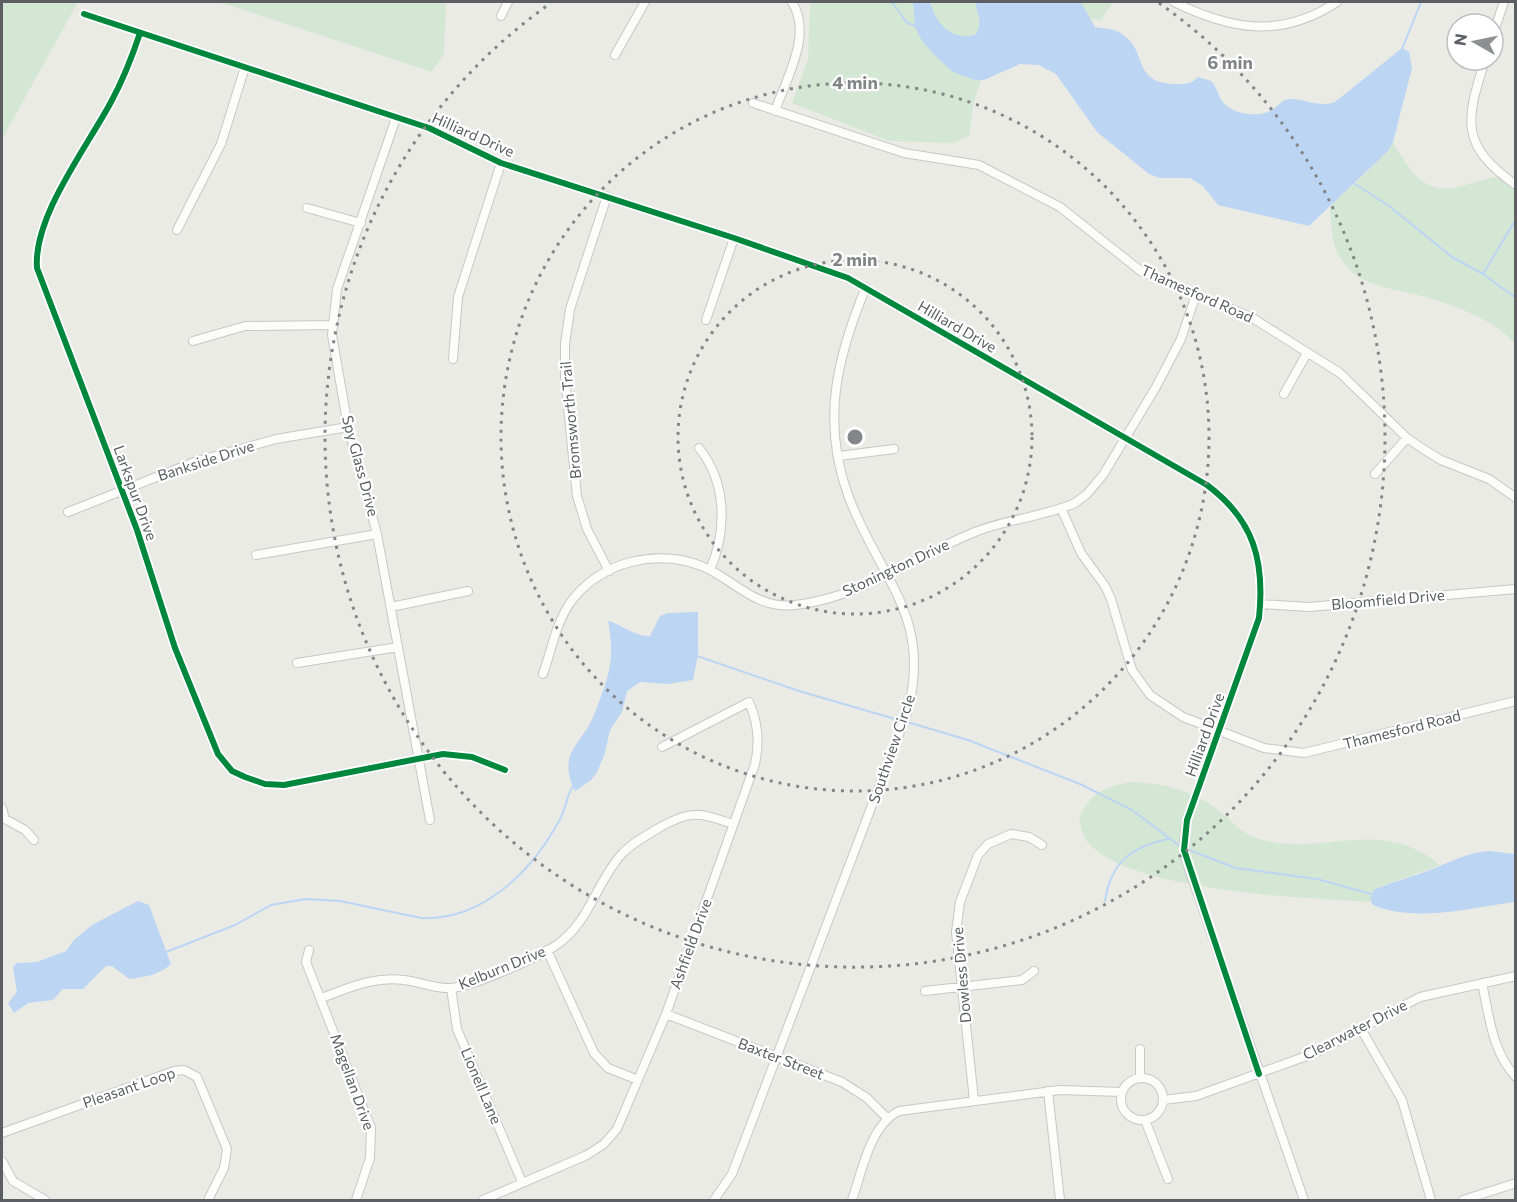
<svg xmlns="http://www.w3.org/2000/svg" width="1517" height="1202" font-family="Commissioner,sans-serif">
<rect width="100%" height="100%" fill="#ebebe6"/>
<!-- green -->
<path fill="#d4e7d4" d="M2,2H78L2,139Z
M219,2H446L444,54L432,72Z
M810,2H1113L1101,20L1079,17L988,60L974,101L969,136L954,143L889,141L792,103L808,59Z
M1393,142C1401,155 1409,171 1421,180C1454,206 1491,162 1516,183L1515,343C1490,318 1456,306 1422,296C1399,290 1361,286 1346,266C1331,248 1331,228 1330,206L1366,173Z
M1131,782C1163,783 1188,789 1216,808C1229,818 1240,832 1256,838C1323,859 1378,814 1440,865L1382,886L1370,899L1371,902C1311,898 1116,892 1084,837C1082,832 1081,824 1079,819C1091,792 1102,788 1131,782Z"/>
<!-- water -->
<path fill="#bcd5f3" d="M913,2H929C933,6 932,10 935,15C943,31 960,41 976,34C984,20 976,15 976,2H1076L1082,4L1095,27C1108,29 1116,28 1126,37C1147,54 1133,84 1177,84C1186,84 1192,84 1198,77L1211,81C1217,87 1218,95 1222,101C1231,114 1257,118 1270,111C1277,108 1281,99 1290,99C1307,99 1318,108 1335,102L1402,48L1409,52L1412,68L1393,142L1388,151L1309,226L1218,205L1203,186L1190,178H1160L1149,174L1097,132L1056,74L1039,65L1020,64L984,80H975L953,72L934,55L921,39L915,27Z
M698,612V655L693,680L668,684L640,682L627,691L622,712L610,730L605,753L597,772L591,780L575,791C556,752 583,744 594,715C608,679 616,660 608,621C623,625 633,636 650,636L660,616L668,613Z
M1489,851L1515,854V902C1468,908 1418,923 1373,905L1370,899L1374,890C1391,882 1409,878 1427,871C1449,863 1465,853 1489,851Z
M138,901L149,905L171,964C159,975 145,977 129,979L112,966H106L83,989H63L53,1000L28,1003L14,1013L8,1003L17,992L13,967L17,963L37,962L66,951L74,940L92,925Z"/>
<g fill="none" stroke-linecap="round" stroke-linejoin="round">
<!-- stream -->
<path stroke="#bcd5f3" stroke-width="2" d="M892,2L907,23L917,26
M1402,49L1421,2
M1352,182L1389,206L1452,257L1483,274L1516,298
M1483,274L1516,219
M697,656L799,691L902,721
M907,722L968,740L1080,784L1132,810L1181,847
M1189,850L1236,868L1317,879L1371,894
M1105,901C1111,862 1131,847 1168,839
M166,952L235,925L271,905L305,899L340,901L421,918C483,921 533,870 560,819C566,809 567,794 573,786"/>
<defs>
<path id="minor" d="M1174,2C1231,30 1281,39 1337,2
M84,14L429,128L501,163L734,238L848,278L1207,485C1254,520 1265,561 1259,618L1187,820L1184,840L1186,860L1304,1200
M501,16L508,2
M140,33C132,57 123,80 111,102C87,147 33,217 37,268L137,530L175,648L218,754L232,771L245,777L265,784L284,785L443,754L472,757L505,770
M1493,34L1504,2
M615,55L645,2
M1485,60C1466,120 1459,145 1516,185
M753,103L904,153L979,165L1060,207L1142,272L1251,317L1340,373L1407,438L1423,449L1441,460L1489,479L1516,498
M775,111C786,79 813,34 792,2
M396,118L337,289L332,335L348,427L377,534L430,820
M607,196L570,309L565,344V378L577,496L587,529L609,571
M307,208L361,223
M177,230L221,144L245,67
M706,320L734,238
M193,341L245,326L333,325
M453,359L458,297L501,163
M1284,394L1307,353
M699,448C727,483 727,530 710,570
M839,456L894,449
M1375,474L1407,438
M1061,508L1081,553L1105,586L1111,599L1132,670L1150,695L1183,717L1264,748L1304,753L1516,701
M68,512L197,461L276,439L348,427
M256,555L377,534
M1260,604L1309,607L1516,589
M391,607L468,591
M297,663L398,647
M543,674C551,652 555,627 568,606C597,561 662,545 710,570C739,585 758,609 795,605C861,598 915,556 975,532C1007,519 1043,517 1075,503L1087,494L1103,475L1156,387L1181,339L1196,295
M2,808L5,819L25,830L34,840
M309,950L306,962L371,1128L370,1158L356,1200
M547,950L594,1053L608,1068L638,1080
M1482,983C1489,1015 1492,1052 1516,1077
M451,988L457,1029L522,1182
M925,991L1022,980L1034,971
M321,998C349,988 374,976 404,980C422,982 440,991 458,987C480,983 539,957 558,944C589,922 596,884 620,856C630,844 644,837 657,829C690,810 698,812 733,824
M666,1014L842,1082L867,1098L887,1118
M1361,1029L1402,1100L1431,1200
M1140,1049V1078
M1121 1099a21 21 0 1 1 42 0a21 21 0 1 1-42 0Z
M1048,1091L1060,1200
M974,1100L956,932L960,902L978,855L988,844L1011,834L1029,837L1042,845
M1163,1100L1196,1096L1315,1053L1420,997L1516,976
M1145,1120L1168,1179
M2,1133L174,1071L184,1070L197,1077L227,1149L224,1168L208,1200
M2,1161L13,1181L45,1200
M483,1200L587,1155L604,1144L617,1129L666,1014L755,764C760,742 758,722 749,702L662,747
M714,1200L732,1174L907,713C934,616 878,577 848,495C821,421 837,357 866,287
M852,1200C862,1172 870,1125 899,1111L1060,1090L1122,1092
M1463,1200L1516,1183"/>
</defs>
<!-- minor casing -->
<use href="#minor" stroke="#c7c7c7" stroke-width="10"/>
<!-- minor -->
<use href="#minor" stroke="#fcfcfb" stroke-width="8"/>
<defs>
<path id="cycleway" d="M84,14L429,128L501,163L734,238L848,278L1207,485C1254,520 1265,561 1259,618L1187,820L1184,850L1259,1074
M140,33C132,57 123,80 111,102C87,147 33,217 37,268L137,530L175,648L218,754L232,771L245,777L265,784L284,785L443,754L472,757L505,770"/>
</defs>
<!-- cycleway casing -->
<use href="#cycleway" stroke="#fff" stroke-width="10"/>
<!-- cycleway -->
<use href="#cycleway" stroke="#00873e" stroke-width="6"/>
</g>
<!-- distance rings -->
<g fill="none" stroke="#848588" stroke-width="3" stroke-dasharray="3 6">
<circle cx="855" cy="437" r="177"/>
<circle cx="855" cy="437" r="354"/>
<path d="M1159 3A530 530 0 1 1 551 3"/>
</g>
<g text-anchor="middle" stroke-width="4.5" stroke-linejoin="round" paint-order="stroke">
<!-- street labels -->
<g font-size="15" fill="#5c5e63" stroke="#fff">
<text transform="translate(473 135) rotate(24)" y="5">Hilliard Drive</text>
<text transform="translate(1197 294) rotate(24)" y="5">Thamesford Road</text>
<text transform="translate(957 327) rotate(30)" y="5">Hilliard Drive</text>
<text transform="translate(571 420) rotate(-95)" y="5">Bromsworth Trail</text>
<text transform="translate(206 461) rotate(-18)" y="5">Bankside Drive</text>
<text transform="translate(360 466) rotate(75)" y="5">Spy Glass Drive</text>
<text transform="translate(135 493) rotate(70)" y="5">Larkspur Drive</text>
<text transform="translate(896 568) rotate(-25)" y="5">Stonington Drive</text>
<text transform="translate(1388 600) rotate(-5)" y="5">Bloomfield Drive</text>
<text transform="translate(1402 730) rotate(-14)" y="5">Thamesford Road</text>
<text transform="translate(1205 735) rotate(-70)" y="5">Hilliard Drive</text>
<text transform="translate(892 749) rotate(-71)" y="5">Southview Circle</text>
<text transform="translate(691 944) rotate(-70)" y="5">Ashfield Drive</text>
<text transform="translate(502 968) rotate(-22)" y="5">Kelburn Drive</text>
<text transform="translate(962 975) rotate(-95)" y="5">Dowless Drive</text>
<text transform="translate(1355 1030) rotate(-27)" y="5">Clearwater Drive</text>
<text transform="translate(781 1059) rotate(21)" y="5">Baxter Street</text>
<text transform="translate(352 1082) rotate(70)" y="5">Magellan Drive</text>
<text transform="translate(481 1086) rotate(67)" y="5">Lionell Lane</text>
<text transform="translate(129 1088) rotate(-19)" y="5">Pleasant Loop</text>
</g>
</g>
<circle cx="855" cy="437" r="9" fill="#848588" stroke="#fff" stroke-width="3"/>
<g font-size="18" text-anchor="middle" font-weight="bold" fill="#848588" stroke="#fff" stroke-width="4.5" stroke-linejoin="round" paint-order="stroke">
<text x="1230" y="69">6 min</text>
<text x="855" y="89">4 min</text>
<text x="855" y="266">2 min</text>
</g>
<!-- border -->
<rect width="1517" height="1202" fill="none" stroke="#5c5e63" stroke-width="6"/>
<!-- north arrow -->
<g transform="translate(1475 42) rotate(279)"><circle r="28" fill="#ffffff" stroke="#bebfc1" stroke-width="1.5"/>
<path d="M0-4.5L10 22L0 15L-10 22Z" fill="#8e8f91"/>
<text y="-9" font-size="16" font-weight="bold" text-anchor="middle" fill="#5c5e63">N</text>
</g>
</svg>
